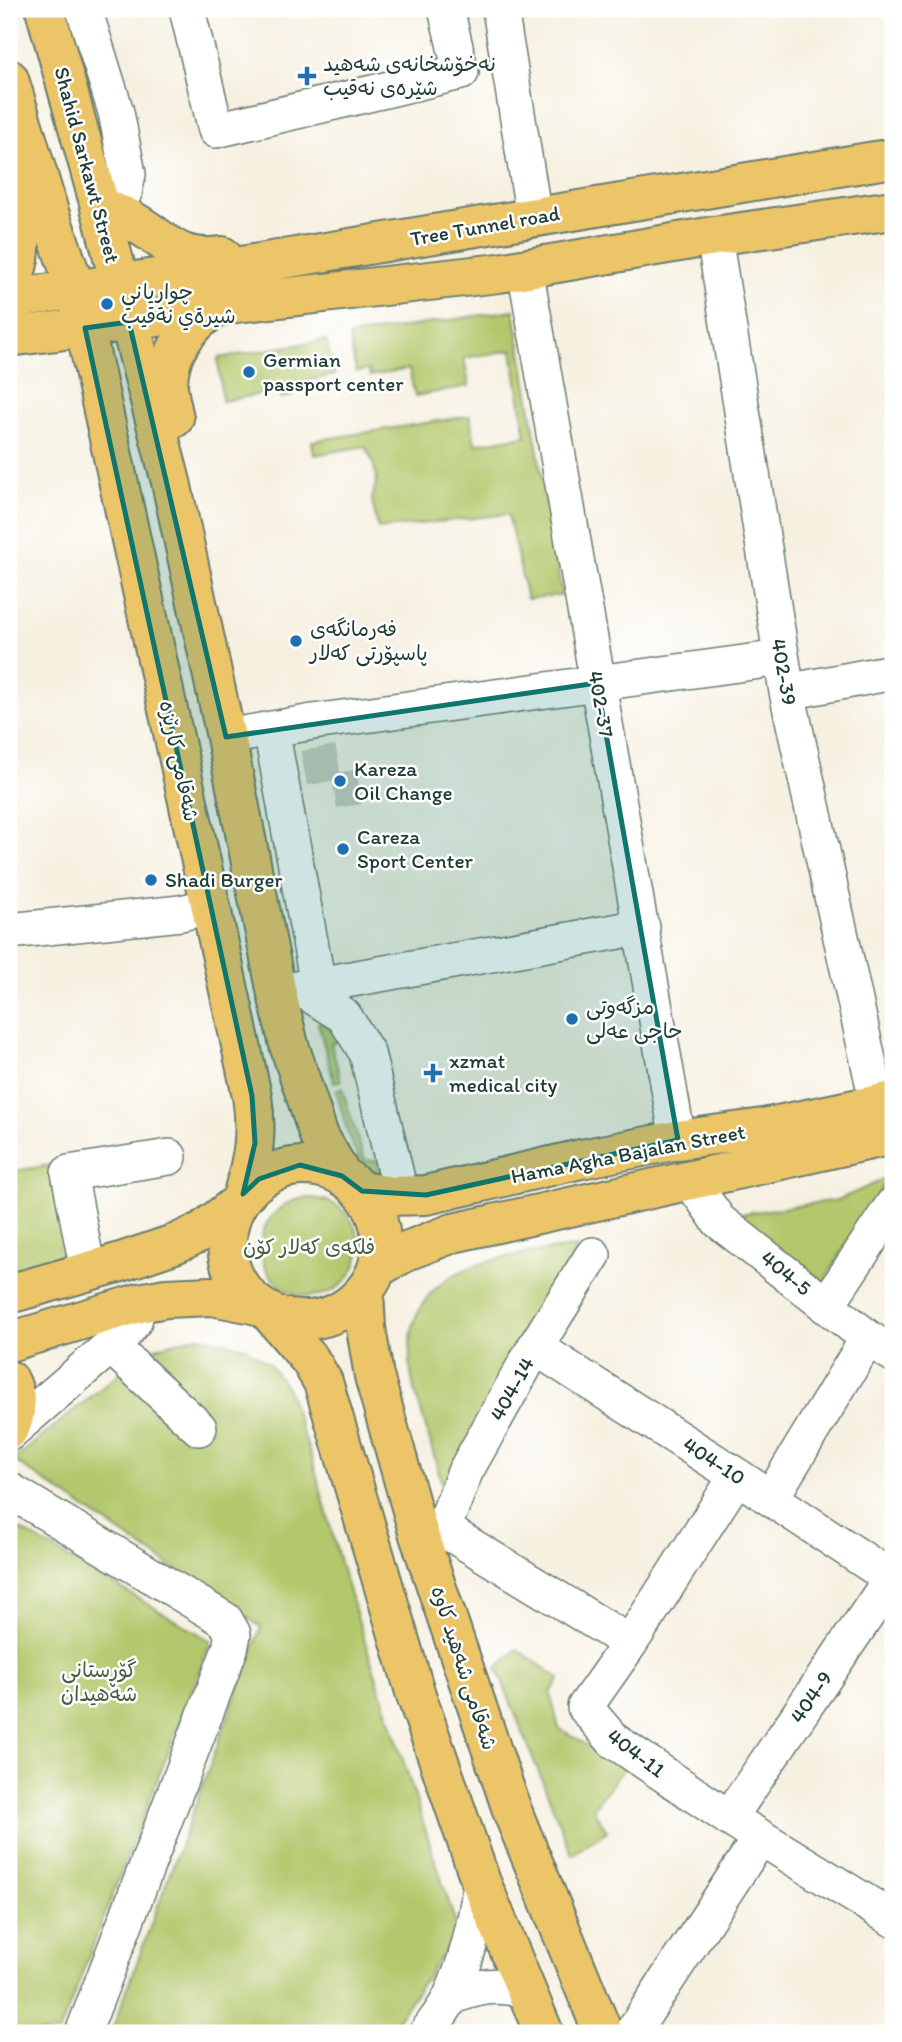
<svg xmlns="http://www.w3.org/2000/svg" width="902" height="2042" font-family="Itim,'Playpen Sans Arabic',sans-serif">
<rect width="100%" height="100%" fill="#fff"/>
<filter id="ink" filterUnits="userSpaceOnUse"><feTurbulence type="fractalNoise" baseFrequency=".0143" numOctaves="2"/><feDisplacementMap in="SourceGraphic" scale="14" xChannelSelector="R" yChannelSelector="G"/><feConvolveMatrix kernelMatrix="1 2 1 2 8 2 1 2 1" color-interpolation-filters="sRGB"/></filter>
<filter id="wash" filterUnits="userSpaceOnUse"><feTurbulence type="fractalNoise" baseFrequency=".00686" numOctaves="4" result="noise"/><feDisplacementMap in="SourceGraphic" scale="28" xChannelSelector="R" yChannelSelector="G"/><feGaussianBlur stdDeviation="1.57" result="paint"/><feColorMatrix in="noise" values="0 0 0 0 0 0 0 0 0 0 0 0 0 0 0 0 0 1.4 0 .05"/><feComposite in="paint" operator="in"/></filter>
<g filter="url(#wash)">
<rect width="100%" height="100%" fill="#f6f0e0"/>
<!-- green -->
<path fill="#b3c86c" stroke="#698250" stroke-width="2" d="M514,310L562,595L527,599L508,514L378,529L372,500L377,479L373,462L365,446L314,455L312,441L470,416L475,444L526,436L512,350L464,358L469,386L415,396L409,369L370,376L369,370L356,372L349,336Z
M326,340L335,375L289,384L292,396L281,398L279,391L222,401L218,358Z
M324,1021L340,1040L331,1044L341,1081L334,1082L318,1023Z
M342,1088L362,1153L365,1159L371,1161L377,1160L382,1175C349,1165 345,1118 336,1090Z
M52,1165L67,1254L9,1272V1172Z
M889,1177L861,1220L818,1291L711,1218L838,1200Z
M261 1247a49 49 0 1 1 98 0a49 49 0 1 1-98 0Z
M577,1247L443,1487C436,1463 429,1439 422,1414C418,1401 413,1387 411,1373C397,1264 497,1256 577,1247Z
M197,1336L245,1347L269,1364L287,1388L314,1465L342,1570L458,1931L388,2033H111L261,1627L13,1460L116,1376L138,1353Z
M9,1523L211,1641L59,2033H9Z
M517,1649L560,1679L550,1693L559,1728L624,1768L593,1809L607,1831L572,1855L497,1668Z"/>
</g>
<g filter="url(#ink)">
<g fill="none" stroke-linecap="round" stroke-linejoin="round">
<!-- minor-tunnel -->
<path stroke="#cbccbe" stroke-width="35" stroke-dasharray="35 18" stroke-linecap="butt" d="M318,748L326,792L359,787"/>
<defs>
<path id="minor" d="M84,9L116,112L128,174L124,193L109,205L100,208
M187,9L216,130L461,72L446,9
M500,9L534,217
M714,236L787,692L878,1105
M525,268L678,1140
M787,692L893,672
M271,729L318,985
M226,737L313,722L781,658
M9,931L181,913L210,906
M300,988L344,1016L367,1053L401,1196
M277,994L318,985L642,927
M690,1180L719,1221L868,1338L893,1354
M88,1271L69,1173L169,1157
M826,1306L893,1205
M111,1346L199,1428
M535,1347L737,1476L891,1578
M9,1433L122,1336L134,1321L139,1303
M737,1476L630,1643L585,1707L613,1740L729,1818L893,1919
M9,1490L225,1620L233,1634L230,1649L83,2033
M771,1498L868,1338
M443,1529L465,1472L535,1347L593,1255
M421,1535L443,1529L630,1643
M729,1818L893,1576
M450,1998C476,1986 497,1983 525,1990
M427,2033C435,2021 445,2009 451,1996C468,1960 476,1921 481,1882
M632,2033L760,1838"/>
<path id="major" d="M45,9L98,199L171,482L226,737L277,994L289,1045L319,1136L342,1176
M9,79L49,212L76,290L85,328L252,1096C258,1134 253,1158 243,1194
M9,186C18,222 29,252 9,286
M100,208C110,211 122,214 131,220C168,240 174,262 222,256
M9,299L247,265L893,158
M9,337L129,322L236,303L499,273L714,236L893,210
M174,418C172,407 168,395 168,384C168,350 191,324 217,306
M227 1243a77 77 0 1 1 154 0a77 77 0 1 1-154 0Z
M362,1191L390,1196L426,1195L581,1159L678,1140L763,1128L893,1101
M377,1268L409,1250L453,1233L893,1135
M364,1291L366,1328L374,1376L419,1535L513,1813L603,2033
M9,1294L121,1262L177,1243L203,1231L236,1205
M269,1312L310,1360L323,1382L416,1695L481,1882L544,2033
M9,1342L139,1303L166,1298L212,1296L258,1305
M9,1380C17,1394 18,1414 9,1429"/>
</defs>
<!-- minor casing -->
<use href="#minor" stroke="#6a7c70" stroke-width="38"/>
<!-- major casing -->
<use href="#major" stroke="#6a7c70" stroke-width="42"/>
<!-- minor -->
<use href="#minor" stroke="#fff" stroke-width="35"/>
<!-- major -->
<use href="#major" stroke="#edc569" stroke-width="38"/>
</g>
</g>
<!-- marked area -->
<path fill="#0f766e" fill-opacity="0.2" stroke="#0f766e" stroke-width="5" stroke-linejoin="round" d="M129,322L226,737L597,683L678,1140L426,1195L362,1191L342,1176L300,1165L259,1179L243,1194L255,1143L252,1096L85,328Z"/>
<!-- markers -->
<g fill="#1f6fb2" stroke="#fff" stroke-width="2.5">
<path d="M303.5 65.5h7v7h7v7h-7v7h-7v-7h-7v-7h7z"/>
<circle cx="107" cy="304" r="7"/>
<circle cx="249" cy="372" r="7"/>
<circle cx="296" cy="641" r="7"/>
<circle cx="340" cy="781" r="7"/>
<circle cx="343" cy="849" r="7"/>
<circle cx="151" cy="880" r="7"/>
<circle cx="572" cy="1019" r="7"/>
<path d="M429.5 1062.5h7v7h7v7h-7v7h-7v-7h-7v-7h7z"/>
</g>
<g text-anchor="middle" stroke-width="5" stroke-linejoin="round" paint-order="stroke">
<!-- poi labels -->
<g font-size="21" fill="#1f3d34" stroke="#fff" text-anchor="start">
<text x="323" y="71">نەخۆشخانەی شەهید<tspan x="323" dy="24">شێرەی نەقیب</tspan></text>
<text x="121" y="299">چوارياني<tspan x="121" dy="24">شيرةي نةقيب</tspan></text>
<text x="263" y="367">Germian<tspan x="263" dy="24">passport center</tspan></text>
<text x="310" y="636">فەرمانگەی<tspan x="310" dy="24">پاسپۆرتی کەلار</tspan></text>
<text x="354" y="776">Kareza<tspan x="354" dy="24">Oil Change</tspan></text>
<text x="357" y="844">Careza<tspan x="357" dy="24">Sport Center</tspan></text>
<text x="165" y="887">Shadi Burger</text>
<text x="586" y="1014">مزگەوتی<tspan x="586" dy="24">حاجی عەلی</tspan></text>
<text x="449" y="1068">xzmat<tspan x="449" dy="24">medical city</tspan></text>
</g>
<!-- street labels -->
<g font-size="21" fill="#1f3d34" stroke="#fff">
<text transform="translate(87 165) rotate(75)" y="7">Shahid Sarkawt Street</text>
<text transform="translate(485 226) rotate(-10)" y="7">Tree Tunnel road</text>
<text transform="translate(784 672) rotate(80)" y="7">402-39</text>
<text transform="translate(601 704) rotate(80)" y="7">402-37</text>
<text transform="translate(179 761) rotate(78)" y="7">شەقامی کارێزە</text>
<text transform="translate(628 1154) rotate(-11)" y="7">Hama Agha Bajalan Street</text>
<text transform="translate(786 1273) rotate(39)" y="7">404-5</text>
<text transform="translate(512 1389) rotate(-61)" y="7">404-14</text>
<text transform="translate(714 1461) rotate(33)" y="7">404-10</text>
<text transform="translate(464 1668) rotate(72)" y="7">شەقامی شەهید کاوە</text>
<text transform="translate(811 1697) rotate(-56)" y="7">404-9</text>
<text transform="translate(636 1753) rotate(37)" y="7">404-11</text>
</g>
<!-- park labels -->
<g font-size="21" fill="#446042" stroke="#fff">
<text x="309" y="1254">فلکەی کەلار کۆن</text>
<text x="99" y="1677">گۆڕستانی<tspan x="99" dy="24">شەهیدان</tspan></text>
</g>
</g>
<!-- margin -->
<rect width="902" height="2042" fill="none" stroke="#fff" stroke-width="35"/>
</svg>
